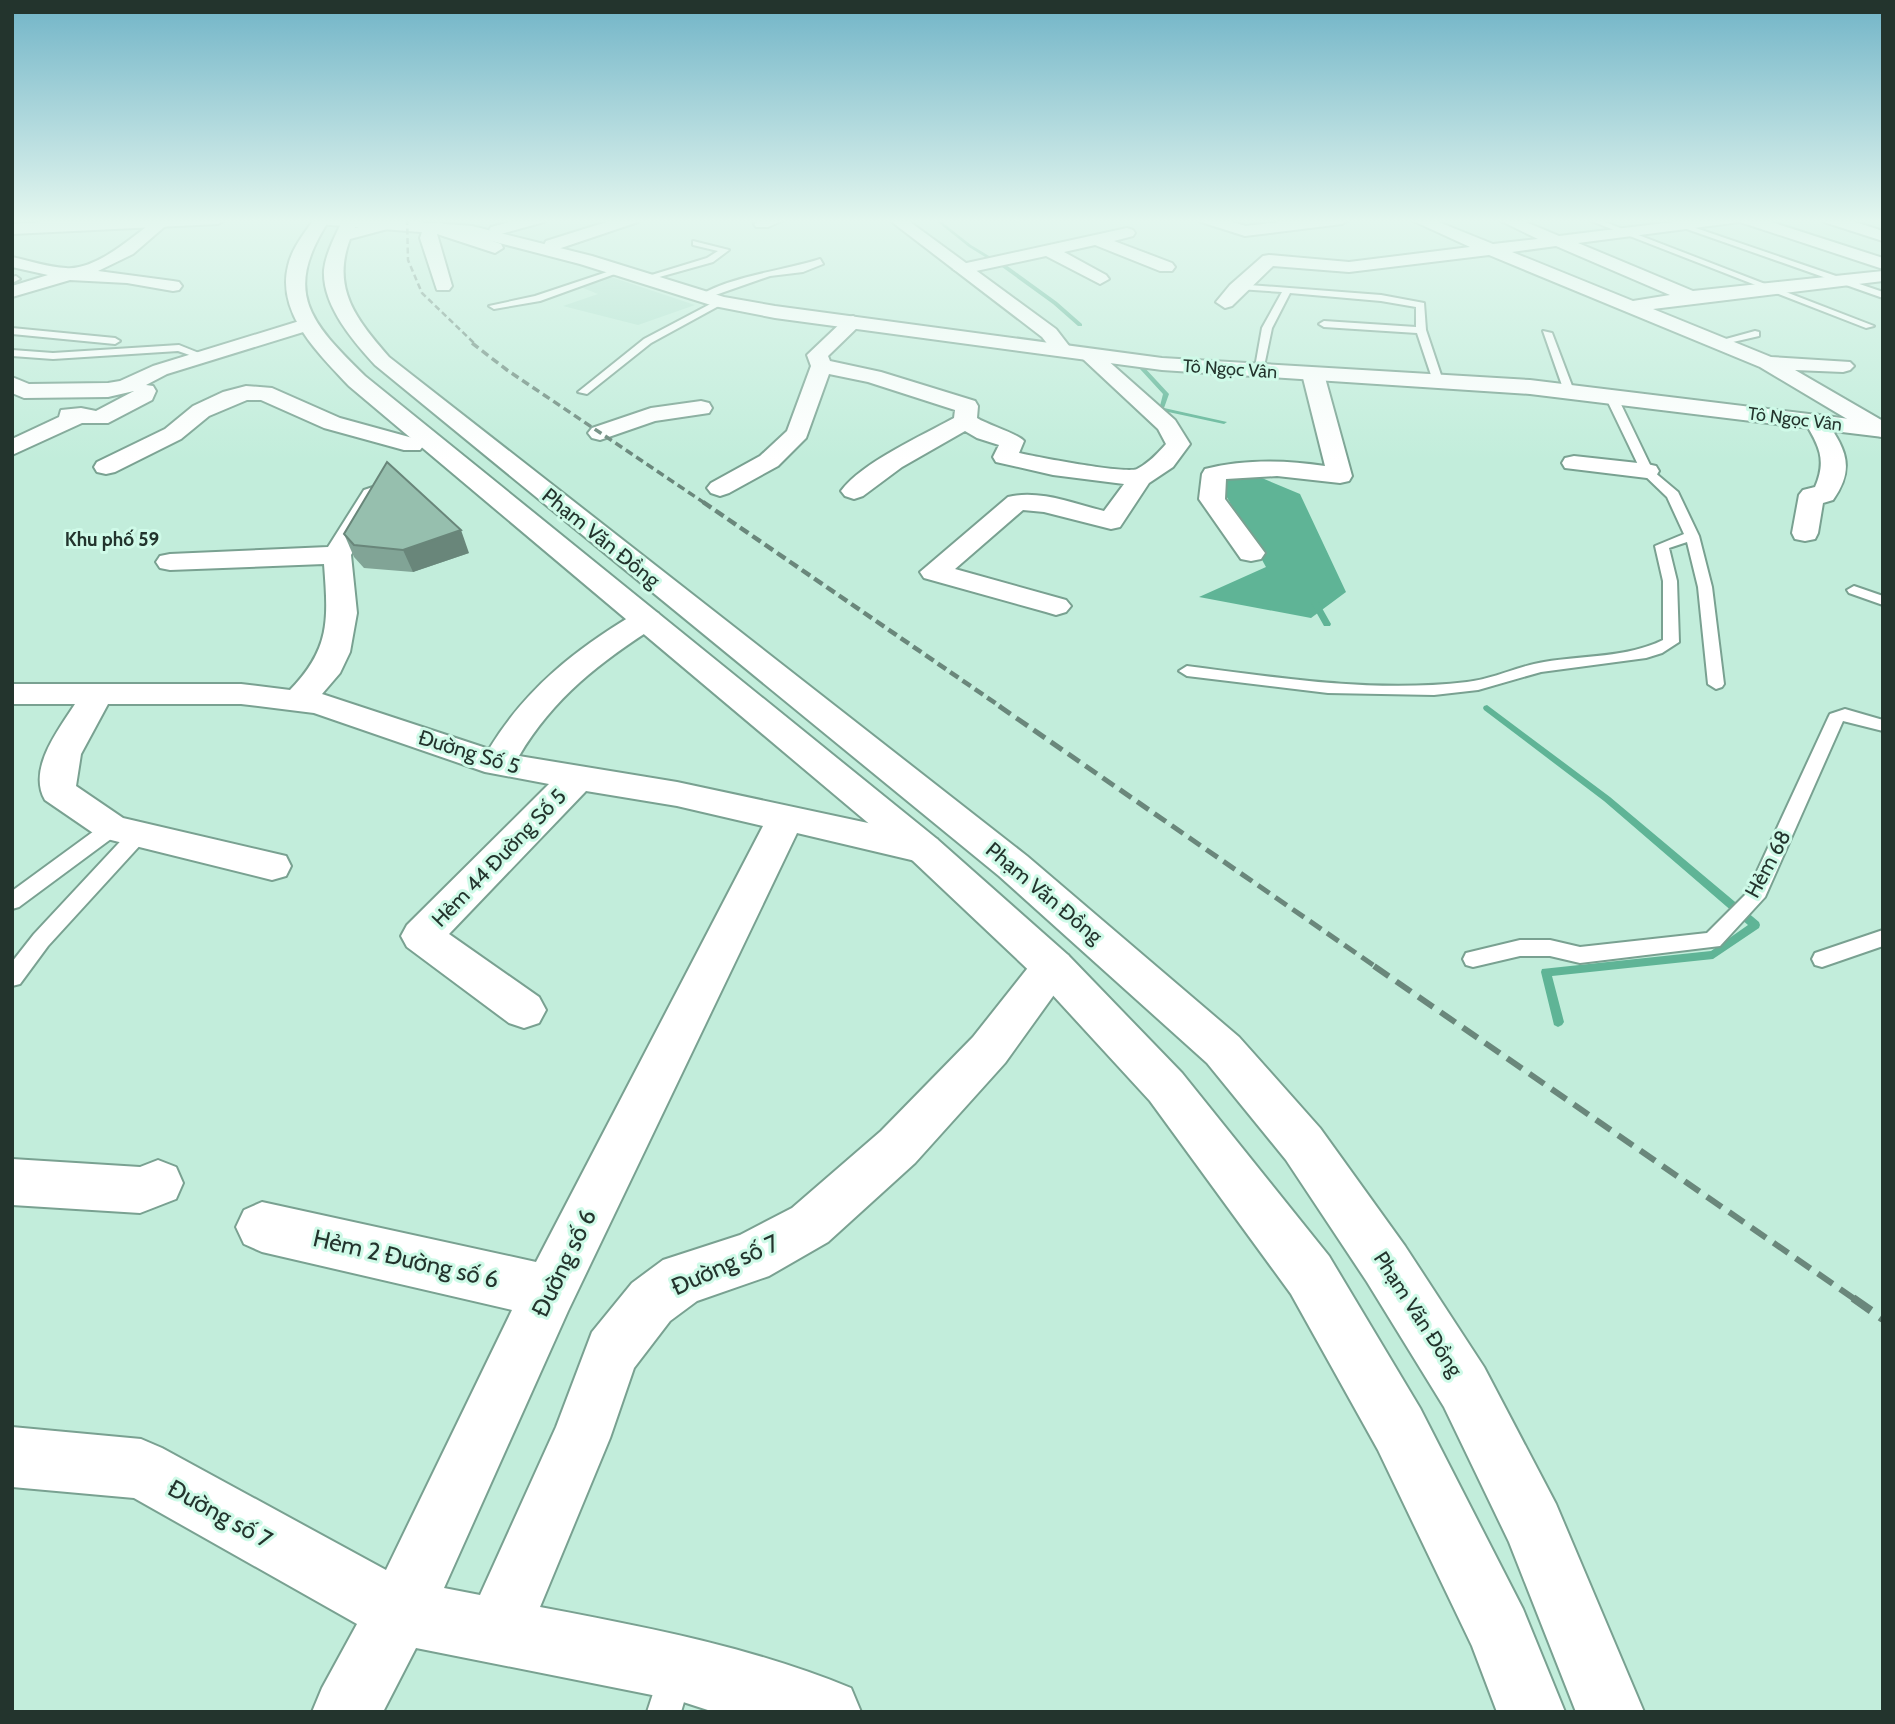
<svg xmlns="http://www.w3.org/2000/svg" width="1895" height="1724" font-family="Cabin,sans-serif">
<rect width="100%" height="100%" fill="#c2eddb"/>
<!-- built -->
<path fill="#afe1ce" d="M605,275L695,305L638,325L563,306L598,294L573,284Z"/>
<!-- water -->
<path fill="#5fb496" d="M1250,473L1300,494L1346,592L1311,618L1199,597L1266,567L1224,492L1227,480Z"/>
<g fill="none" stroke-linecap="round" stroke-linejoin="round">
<!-- stream -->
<path fill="#5fb496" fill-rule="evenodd" d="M934,219H938L971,245L994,259L990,260L969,247Z
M1002,265H1006L1057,302L1082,324V326H1078L1053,304L1002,267Z
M1140,367H1144L1169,394L1164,408L1227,422L1224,424L1159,410L1163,394L1140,369Z
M1312,601H1318L1331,624L1330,626H1324L1311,603Z
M1487,705L1610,797L1759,922L1760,925L1759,928L1713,959L1552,976L1564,1022L1562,1025L1558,1027L1554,1025L1541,972L1542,969L1711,951L1748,925L1604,801L1484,710L1483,708L1484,706Z"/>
<defs>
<path id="service" d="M1586,219H1597L1874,326L1866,328Z
M1681,223L1883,292V298L1681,227Z
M693,241L729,250L713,262L645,281V277L707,258L718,251L693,245Z
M820,259L823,264L803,272L770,276L704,299L699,296C727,277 786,270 820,259Z
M616,269L623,271L540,301L494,309L489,306L535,296Z
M12,277L16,276L20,279L12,283Z
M1236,284L1381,295L1424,303L1426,330L1443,381L1438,384L1433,381L1417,333L1324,327L1319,324L1324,321L1416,327V307L1381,301L1290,293L1272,328L1263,371L1254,373L1262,328L1282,292L1239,289L1234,286Z
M718,300L726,302L651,343L587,394L578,392L644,339Z
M12,328L115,338L120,341L115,344L12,334Z
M1543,331L1552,333L1574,391L1573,393L1564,391Z
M1755,331L1759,332V336L1720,345L1715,342Z
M179,345L209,357L204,360L178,351L53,359L12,356V350L53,353Z
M1607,394L1617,396L1653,471L1678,492L1699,536L1712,587L1724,684L1722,687L1716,689L1708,684L1698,587L1687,542L1669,548L1677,581L1679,642L1662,653L1646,658L1541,672L1478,690L1434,695L1328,693L1187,676L1179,671L1187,666C1280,678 1374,693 1467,682C1494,679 1518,666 1544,662C1585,655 1626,658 1663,640V581L1655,546L1684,534L1667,497L1642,473L1605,396Z
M1854,586L1883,596V605L1849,593L1847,590Z
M1845,709L1883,720V731L1843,721L1765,897L1720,946L1580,963L1550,956H1520L1473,967L1466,965L1463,959L1466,953L1520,940H1550L1580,947L1707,933L1747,893L1828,718L1830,714Z
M112,822L119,823L121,828L119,833L19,907L12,909V891L105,823Z
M137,829L144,831L146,836L144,841L48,946L20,984L12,986V962L34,934L130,831Z
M1883,930V946L1822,967L1815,965L1812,959L1815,953Z
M675,1658L687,1663L692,1675L681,1712H647L663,1663Z"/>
<path id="minor" d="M156,219H168L170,222L133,254L98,271L173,281L179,282L182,286L179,290L173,291L127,283L70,280L12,297V286L48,275L12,267V257C30,261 48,267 66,268C95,271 134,236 156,219Z
M520,219H546L544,222L497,235L489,230L491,227Z
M616,219H640L638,222L558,249L552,250L544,245L546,241Z
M762,219H786L768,227H756L754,224Z
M1199,219H1223L1246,226L1304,219H1350L1342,224L1245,236L1201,222Z
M1409,219H1431L1493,244L1538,239L1497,219H1519L1559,236L1697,219H1762L1883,258V269L1740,222L1578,243L1693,291L1883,271V281L1653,309L1771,357L1850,362L1854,366L1850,370L1843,372L1795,370L1883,421V437L1874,435L1760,367L1489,255L1349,272L1273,266L1232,306L1225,308L1216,302L1230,285L1263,256L1269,255L1349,262L1470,247ZM1556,246L1670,295L1633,301L1512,252Z
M1822,219H1846L1883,231V241L1824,222Z
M438,222L501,244L503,248L495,253L437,234L452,286L449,290H437L420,238L423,229Z
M1127,228L1133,230L1135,233L1133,236L1114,241L1172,263L1175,267L1172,271H1160L1095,245L1064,252L1106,275L1109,279L1100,284L1046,256L962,274L953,269L962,264Z
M853,316L863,322L828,356L830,361L881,372L975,401L978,406L977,418C988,425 1019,434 1024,441L1019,453C1037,457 1125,474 1137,469C1149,463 1158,453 1166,444L1158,429L1083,359L1080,355L1083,351H1097L1175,420L1190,444L1173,467L1149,483L1120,527L1111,529L1044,512L1023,510L955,569L1066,600L1071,606L1066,612L1056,615L1046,612L924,578L920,572L1008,497C1039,489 1075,504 1104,511L1124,484L1053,475L996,462L993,457L999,445L977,438L965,431L902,467L863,496L854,499L845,496L841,491C861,463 923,435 954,418L955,410L868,382L829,374L806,438L778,466L729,493L720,496L711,493L707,488L711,483L760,456L787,431L811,366L807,355L846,318Z
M306,319L316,325L313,329L167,374L146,385L153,386L156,391L152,400L108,423H82L12,455V439L59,417L61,410L81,408L96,411L134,391L108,397L24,398L12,393V377L29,384L108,383L120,381L153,366Z
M1313,368L1321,369L1324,374L1352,476L1349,481L1340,483L1277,476L1226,479L1225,499L1265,553L1261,559L1251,561L1241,559L1199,499L1202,474L1205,469C1245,459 1285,460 1325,466L1302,374L1305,369Z
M246,386L272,388L340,418L420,440L424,445L420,450H404L324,428L261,400H247L209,416L181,439L115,472L106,474L97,472L94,467L97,462L165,429L193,406L223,392Z
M701,401L709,403L712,408L709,413L655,421L600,440L592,438L588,433L592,428L651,408Z
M1815,414L1823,416C1844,447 1857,466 1833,500L1823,503L1818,533L1815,539L1805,541L1795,539L1792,533L1799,495L1803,490L1815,487C1827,460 1819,445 1804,421L1807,416Z
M1574,456L1647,464L1656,466L1659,471L1656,476L1647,478L1565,468L1562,463L1565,458Z
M373,487L382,490L386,495L351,555L357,613L350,652L340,673L322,694L489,749C526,688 576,649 636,613L647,610L658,613L662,619L658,625C601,661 553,698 519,756L677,782L924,835L937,839L943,849L937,859L924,863L797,833L568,1311L444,1588L480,1595L556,1427L592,1332L632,1283L663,1260L740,1235L792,1208L881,1131L973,1037L1038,955L1053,950L1068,955L1074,967L1005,1063L915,1163L828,1242L769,1276L697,1301L670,1321L634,1368L610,1438L540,1607C645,1627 752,1647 851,1688L861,1712H714L677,1700L416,1648L383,1712H312L322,1688L357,1624L134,1498L12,1487V1427L141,1439L162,1448L386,1570L512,1310L262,1252L244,1244L236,1227L244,1210L262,1202L536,1262L763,826L677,806L586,791L449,934L539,997L546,1010L539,1023L524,1028L509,1023L407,947L401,936L407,925L549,784L485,772L314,713L241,704H108L81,754L76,786L123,818L286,856L291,866L286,876L272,880L99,837L45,800C27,769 59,729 75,704H12V684H241L290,690C331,648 328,619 324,564L170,570L160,568L156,562L160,556L170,554L328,547L364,490Z
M12,1159L140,1167L158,1160L176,1167L183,1183L176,1199L140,1213L12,1205Z"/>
<path id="tertiary" d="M888,219H906L1056,329L1073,351L1070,355H1056L1042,337Z"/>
<path id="secondary" d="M82,219L88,221L226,219L218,224L12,234V224Z
M310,219H379L472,226L592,256L724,297L775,306L1162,358L1530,380L1883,423V437L1530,394L1162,370L775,318L714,306L580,264L472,236L318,224Z"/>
<path id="trunk" d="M314,219H330C282,292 309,321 365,376L937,839L1068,955L1182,1073L1329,1256L1420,1408L1523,1609L1565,1712H1497L1472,1646L1378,1450L1291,1294L1150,1101L1038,979L911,859L349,386C320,355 276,314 288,266C292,248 304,234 314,219Z
M343,219H359L355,228L389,219L397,224L395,227L350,239C331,289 357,320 389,357L1027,856L1239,1037L1320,1128L1405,1246L1484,1367L1556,1504L1644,1712H1576L1509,1542L1444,1407L1367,1282L1286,1160L1207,1063L999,876L375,365C353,341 322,305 324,270C326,252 336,235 343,219Z"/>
</defs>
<!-- service casing -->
<use href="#service" stroke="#79a191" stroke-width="4"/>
<!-- minor casing -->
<use href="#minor" stroke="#79a191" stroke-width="4"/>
<!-- tertiary casing -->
<use href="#tertiary" stroke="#79a191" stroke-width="4"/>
<!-- secondary casing -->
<use href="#secondary" stroke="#79a191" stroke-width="4"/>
<!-- trunk casing -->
<use href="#trunk" stroke="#79a191" stroke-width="4"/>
<!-- service -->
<use href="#service" fill="#fff" fill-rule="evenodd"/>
<!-- minor -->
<use href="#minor" fill="#fff" fill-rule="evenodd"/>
<!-- tertiary -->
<use href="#tertiary" fill="#fff" fill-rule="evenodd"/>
<!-- secondary -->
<use href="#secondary" fill="#fff" fill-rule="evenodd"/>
<!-- trunk -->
<use href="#trunk" fill="#fff" fill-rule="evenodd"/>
<!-- rail-far5 -->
<path stroke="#6a877b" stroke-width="2.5" stroke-dasharray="6 3.5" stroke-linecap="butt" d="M407,219L408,260L422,293L475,344"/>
<!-- rail-far4 -->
<path stroke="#6a877b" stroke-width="3.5" stroke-dasharray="8 4.5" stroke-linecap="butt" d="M472,343L507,370L706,504"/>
<!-- rail-far3 -->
<path stroke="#6a877b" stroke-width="4.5" stroke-dasharray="10 5" stroke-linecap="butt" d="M703,502L1001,707"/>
<!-- rail-far2 -->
<path stroke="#6a877b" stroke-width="5" stroke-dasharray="14 7" stroke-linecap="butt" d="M999,706L1376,967"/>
<!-- rail-far1 -->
<path stroke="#6a877b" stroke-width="6" stroke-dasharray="18 9" stroke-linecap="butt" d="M1374,966L1856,1300"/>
<!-- rail -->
<path stroke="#6a877b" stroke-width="8" stroke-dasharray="22 11" stroke-linecap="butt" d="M1853,1298L1883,1319"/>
</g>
<!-- wall -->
<path fill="#81a496" d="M344,534L469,553L413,572L364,568L354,557Z"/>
<!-- shaded-wall -->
<path fill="#69867a" d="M461,530L469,553L413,572L403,550Z"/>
<!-- building -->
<path fill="#96bfae" stroke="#69867a" stroke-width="2" d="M387,462L461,530L403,550L354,545L344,534Z"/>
<!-- sky -->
<linearGradient id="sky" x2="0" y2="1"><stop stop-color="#71b4c7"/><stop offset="0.48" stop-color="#e4f7ef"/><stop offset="1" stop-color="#e4f7ef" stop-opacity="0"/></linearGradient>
<rect width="1895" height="460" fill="url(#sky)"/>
<g text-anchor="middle" stroke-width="6" stroke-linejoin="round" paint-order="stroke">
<!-- far-street labels -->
<g font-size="18" fill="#23342d" stroke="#cffae8">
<text transform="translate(1230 369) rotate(4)" y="6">Tô Ngọc Vân</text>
<text transform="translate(1795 419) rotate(7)" y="6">Tô Ngọc Vân</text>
</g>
<!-- far-neighbourhood labels -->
<g font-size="19" font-weight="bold" fill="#23342d" stroke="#cffae8">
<text x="112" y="546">Khu phố 59</text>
</g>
<!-- street labels -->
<g font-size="21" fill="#23342d" stroke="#cffae8">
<text transform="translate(601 538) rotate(39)" y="7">Phạm Văn Đồng</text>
<text transform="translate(469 752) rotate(17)" y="7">Đường Số 5</text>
<text transform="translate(499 858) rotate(-46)" y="7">Hẻm 44 Đường Số 5</text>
<text transform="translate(1768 864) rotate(-62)" y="7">Hẻm 68</text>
<text transform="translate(1044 893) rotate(40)" y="7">Phạm Văn Đồng</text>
<text transform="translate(1418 1314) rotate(57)" y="7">Phạm Văn Đồng</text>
</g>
<!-- near-street labels -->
<g font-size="24" fill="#23342d" stroke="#cffae8">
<text transform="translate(406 1259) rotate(13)" y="8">Hẻm 2 Đường số 6</text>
<text transform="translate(564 1263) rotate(-64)" y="8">Đường số 6</text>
<text transform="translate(725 1265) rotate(-24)" y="8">Đường số 7</text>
<text transform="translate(220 1514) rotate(29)" y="8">Đường số 7</text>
</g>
</g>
<!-- border -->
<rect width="1895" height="1724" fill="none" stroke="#23342d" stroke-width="28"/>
</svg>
